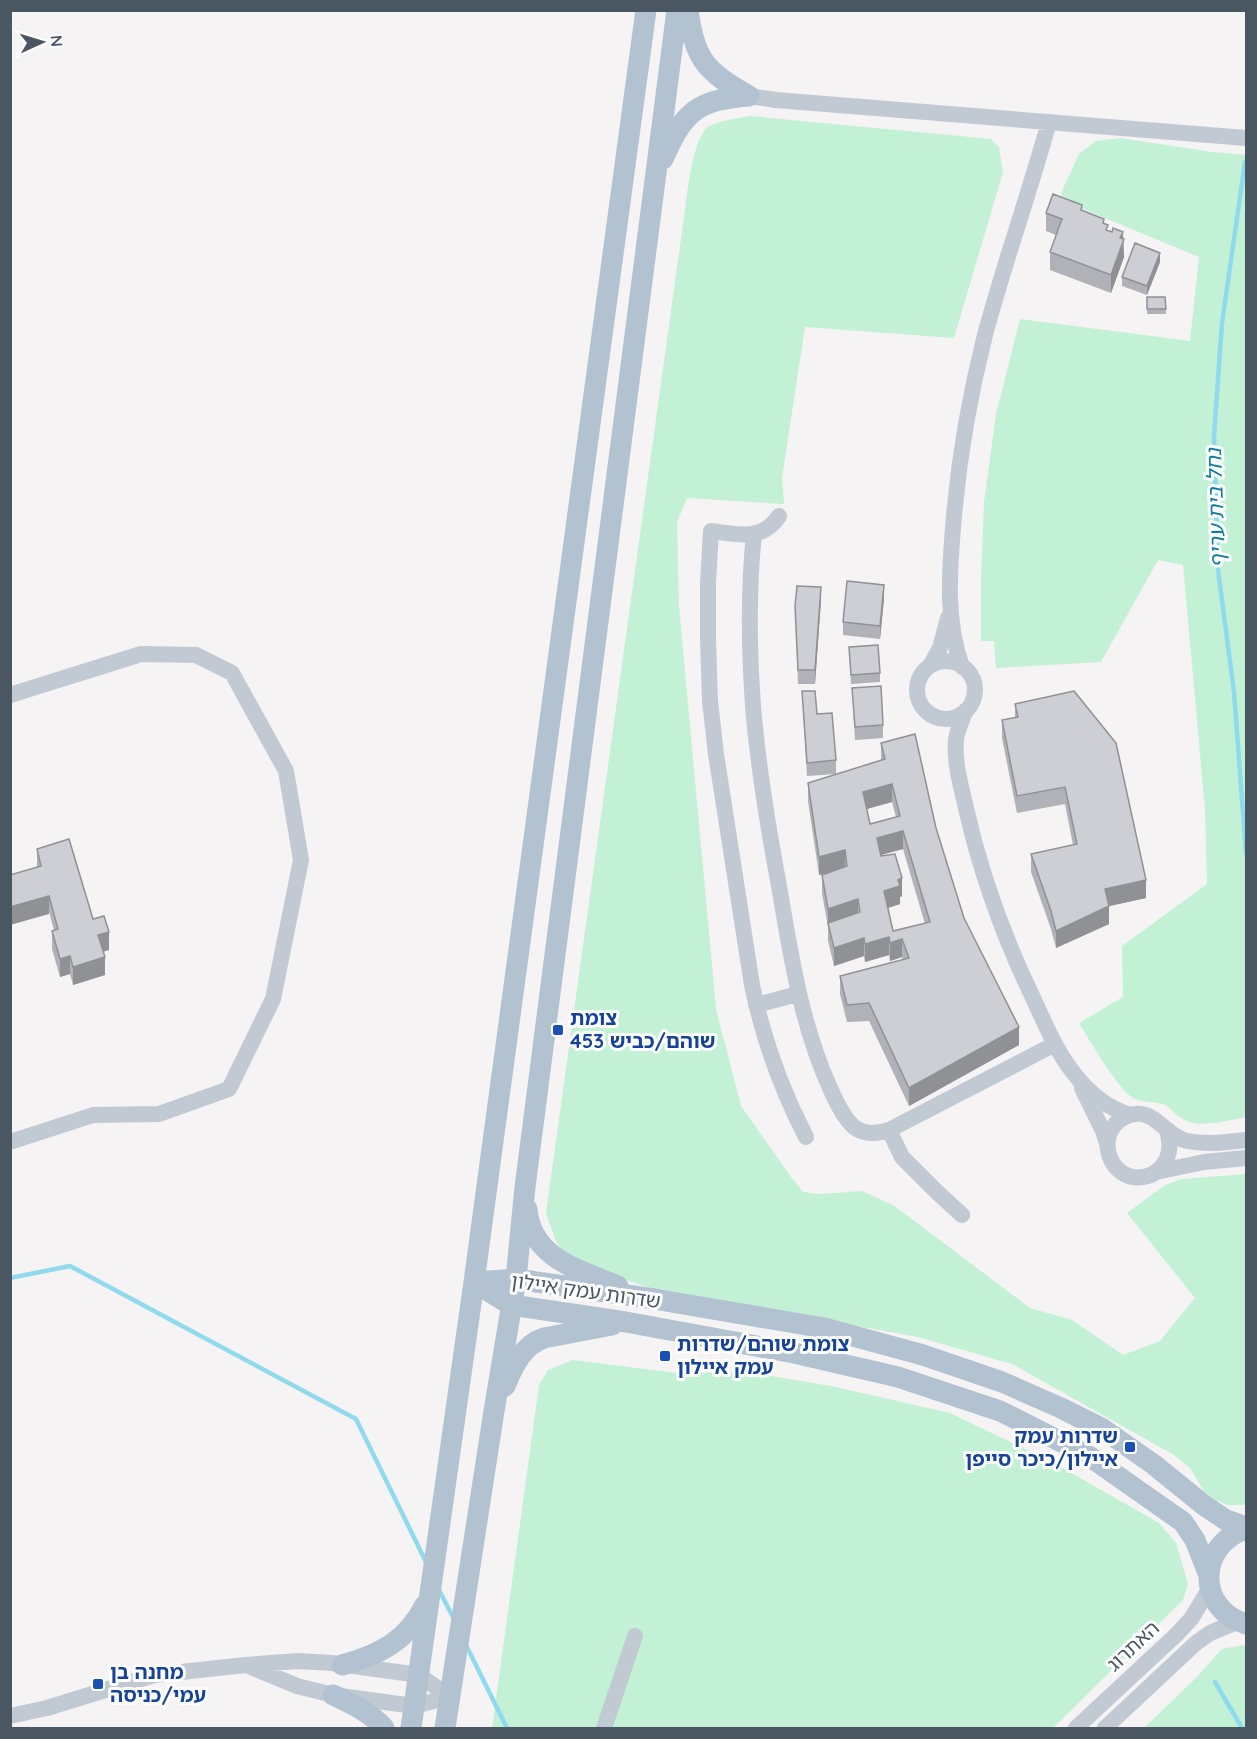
<svg xmlns="http://www.w3.org/2000/svg" width="1257" height="1739" font-family="Quicksand,'Noto Sans Hebrew',sans-serif">
<rect width="100%" height="100%" fill="#f5f3f3"/>
<!-- green -->
<path fill="#c3f1d5" d="M750,116L991,139L999,147L1003,172L954,338L805,327L782,478L784,504L687,498L677,522L679,606L716,1009L741,1106L791,1177L803,1192L821,1194L862,1191L893,1205L1030,1308L1072,1320L1123,1355L1160,1341L1195,1298L1127,1213L1165,1185L1182,1179L1246,1174V1505H1228L1215,1500L1204,1491L1190,1468L1174,1455L1012,1364L918,1337L655,1290L586,1266L568,1256L556,1242L546,1213L684,217C687,197 692,139 708,127C716,121 740,118 750,116Z
M1120,138L1212,152L1246,155V1117C1230,1120 1202,1128 1187,1121C1178,1118 1172,1109 1165,1105C1155,1101 1142,1103 1133,1098C1117,1088 1090,1041 1079,1023L1123,997L1122,946L1207,884L1205,809L1183,565L1158,560L1101,662L996,668L994,641H981V580L984,502L996,414L1020,319L1190,341L1199,257L1064,201L1061,193L1079,154L1096,141Z
M573,1360L677,1373L747,1372L831,1386L950,1413L1052,1462L1159,1523L1176,1543L1188,1584L1183,1600L1053,1728H492L539,1385L548,1370Z
M1243,1645L1246,1646V1728H1144L1195,1679L1222,1649Z"/>
<g fill="none" stroke-linecap="round" stroke-linejoin="round">
<!-- stream -->
<path stroke="#90daee" stroke-width="4.5" d="M1245,162L1222,323L1214,435L1218,570L1234,692L1246,853
M10,1278L70,1266L356,1419L427,1564
M438,1588L455,1621
M466,1645L507,1728
M1215,1682L1242,1728"/>
<!-- minor -->
<path stroke="#c1cad2" stroke-width="16" d="M749,96L776,100L1246,138
M779,516C762,542 737,534 711,531L708,583V639L710,701L716,754L752,985C763,1038 781,1089 806,1137
M754,534C748,591 749,649 753,706C758,767 768,827 779,886C791,956 801,1024 830,1088C836,1101 843,1117 854,1127C865,1135 876,1134 889,1130L1055,1044
M917 690a29 29 0 1 1 58 0a29 29 0 1 1-58 0Z
M930,666L940,648L948,618
M962,667C946,622 949,575 953,528C958,463 969,398 985,335C1004,264 1029,194 1049,122
M10,695L141,654L196,655L232,673L286,771L301,860L273,999L229,1089L159,1114L93,1115L10,1142
M966,710C962,720 957,730 956,740C954,763 961,786 966,808C981,875 1004,938 1034,1000C1046,1026 1057,1053 1076,1076C1090,1094 1108,1108 1130,1115
M756,1005L798,994
M1082,1088L1103,1131L1107,1144
M889,1130L902,1157L937,1192L962,1215
M1167,1131C1173,1149 1168,1169 1148,1176C1109,1187 1091,1131 1127,1116C1154,1105 1164,1136 1187,1141C1207,1145 1227,1142 1246,1140
M1156,1172L1204,1162L1246,1158
M251,1667L297,1686L333,1695L414,1706L450,1697
M10,1716L47,1708L154,1675L245,1665L298,1661L332,1663L419,1675L450,1697
M604,1728L635,1636
M1076,1728L1176,1635L1191,1619L1210,1588
M1105,1728L1196,1643L1210,1633L1239,1621"/>
<!-- major -->
<path stroke="#b3c2d1" stroke-width="21" d="M688,10C695,61 706,71 749,96
M663,159C684,112 696,100 749,96
M527,1209C531,1258 579,1270 618,1286
M474,1282L516,1279L654,1299L824,1328L923,1355L1002,1382L1061,1408L1103,1429L1153,1464L1205,1506L1226,1520L1246,1527
M474,1282L511,1305L626,1322L794,1353L898,1377L1000,1411L1089,1456L1183,1522L1195,1540L1208,1573
M505,1386C513,1366 523,1345 544,1338L612,1325
M1246,1529C1197,1545 1196,1609 1246,1624
M342,1665C379,1655 407,1641 425,1605
M333,1695C352,1704 370,1712 384,1728
M411,1728L474,1282L646,10
M445,1728L494,1411L516,1279L525,1187L677,10"/>
</g>
<!-- wall -->
<path fill="#b0b2b7" fill-rule="evenodd" d="M1082,211L1104,223L1108,231L1123,239L1124,257L1111,293L1050,270V252L1056,235L1046,231V213Z
M1160,262L1147,295L1122,286V277Z
M1147,297H1165L1166,314H1147Z
M884,599L880,639L843,635V622Z
M821,600L815,684H798L795,606Z
M849,647L880,673V682L851,684Z
M852,688L883,725V738L855,740Z
M802,691L817,714L836,760V774L881,761V743L936,828L964,918L1019,1045L909,1106L869,1021L847,1022L840,994V976L903,960L902,957L890,961L889,955L865,962L864,956L834,966L828,941V927L822,893V875L829,872L819,875L808,801V783L836,774L807,776ZM892,802L896,817L870,824L867,809ZM903,849L925,924L893,931L888,908L900,904V897L902,896L881,855Z
M1015,704L1146,898L1109,906V924L1056,948L1051,929L1031,872V854L1073,845L1065,804L1017,813L1002,738V720L1015,718Z
M37,849L93,919L109,950L103,952L105,975L73,985L70,974L60,977L52,949V931L54,930L37,867Z"/>
<!-- shaded-wall -->
<path fill="#909195" d="M1123,232L1124,257L1111,293V275L1120,238Z
M1160,253V262L1147,295V286Z
M884,585V599L880,639V626Z
M821,587V600L815,684V670Z
M892,784V802L863,810V792Z
M903,831V849L877,856V838Z
M845,850V868L819,875V857Z
M902,878V896L900,897V904L884,909V891L898,880Z
M1146,880V898L1105,907V889Z
M49,896V914L10,925V907Z
M858,899V917L828,924V909Z
M1109,906V924L1056,948V931Z
M109,932V950L98,953V935Z
M889,937V955L865,962V944Z
M864,938V956L834,966V948Z
M902,939V957L890,961V943Z
M70,956V974L60,977V959Z
M105,957V975L73,985V967Z
M1019,1027V1045L909,1106V1088Z"/>
<!-- building -->
<path fill="#cdcfd5" stroke="#909195" stroke-width="1.5" fill-rule="evenodd" d="M1053,194L1082,205L1081,210L1104,219L1103,223L1108,225L1106,230L1112,232L1113,228L1123,232L1120,238L1124,239L1111,275L1050,252L1062,219L1046,213Z
M1135,243L1160,253L1147,286L1122,277Z
M1147,297H1165L1166,309H1147Z
M847,581L884,585L880,626L843,622Z
M797,586L821,587L815,670H798L795,606Z
M878,645L880,673L851,675L849,647Z
M881,686L883,725L855,727L852,688Z
M802,691H815L817,714L832,713L836,760L807,763Z
M1074,691L1116,743L1146,880L1105,889L1109,906L1056,931L1051,911L1031,854L1077,844L1065,787L1017,796L1002,720L1018,717L1015,704Z
M915,734L936,828L964,918L1019,1027L909,1088L869,1003L847,1005L840,976L909,958L902,939L890,943L889,937L865,944L864,938L834,948L828,923L860,912L858,899L828,909L822,875L847,866L845,850L819,857L808,783L885,759L881,743ZM892,784L900,816L870,824L863,792ZM903,831L930,922L893,931L884,891L900,886L898,880L902,878L895,854L881,856L877,838Z
M69,839L93,919L104,916L109,932L98,935L105,957L73,967L70,956L60,959L52,931L58,929L49,896L10,907V875L41,866L37,849Z"/>
<!-- markers -->
<g fill="#1a4fb4" stroke="#fff" stroke-width="2">
<rect x="552" y="1024" width="12" height="12" rx="3"/>
<rect x="659" y="1350" width="12" height="12" rx="3"/>
<rect x="1124" y="1441" width="12" height="12" rx="3"/>
<rect x="92" y="1678" width="12" height="12" rx="3"/>
</g>
<g text-anchor="middle" stroke-width="6" stroke-linejoin="round" paint-order="stroke">
<!-- transit labels -->
<g font-size="20" font-weight="bold" fill="#164399" stroke="#fff" text-anchor="start">
<text x="570" y="1025">צומת<tspan x="570" dy="23">שוהם/כביש 453</tspan></text>
<text x="677" y="1351">צומת שוהם/שדרות<tspan x="677" dy="23">עמק איילון</tspan></text>
<text x="1118" y="1443" text-anchor="end">שדרות עמק<tspan x="1118" dy="23">איילון/כיכר סייפן</tspan></text>
<text x="110" y="1679">מחנה בן<tspan x="110" dy="23">עמי/כניסה</tspan></text>
</g>
<!-- street labels -->
<g font-size="20" fill="#4a5661" stroke="#fff">
<text transform="translate(586 1291) rotate(8)" y="7">שדרות עמק איילון</text>
<text transform="translate(1133 1646) rotate(-43)" y="7">האתרוג</text>
</g>
<!-- water labels -->
<g font-size="21" font-style="italic" fill="#0c7c9b" stroke="#fff">
<text transform="translate(1216 508) rotate(-92)" y="7">נחל בית עריף</text>
</g>
</g>
<!-- border -->
<rect width="1257" height="1739" fill="none" stroke="#4a5661" stroke-width="24"/>
<!-- north arrow -->
<g transform="translate(42 42) rotate(86)" stroke="#ffffff" stroke-width="4.5" paint-order="stroke">
<path d="M0-4.5L10 22L0 15L-10 22Z" fill="#4a5661"/>
<text y="-9" font-size="16" font-weight="bold" text-anchor="middle" fill="#4a5661">N</text>
</g>
</svg>
